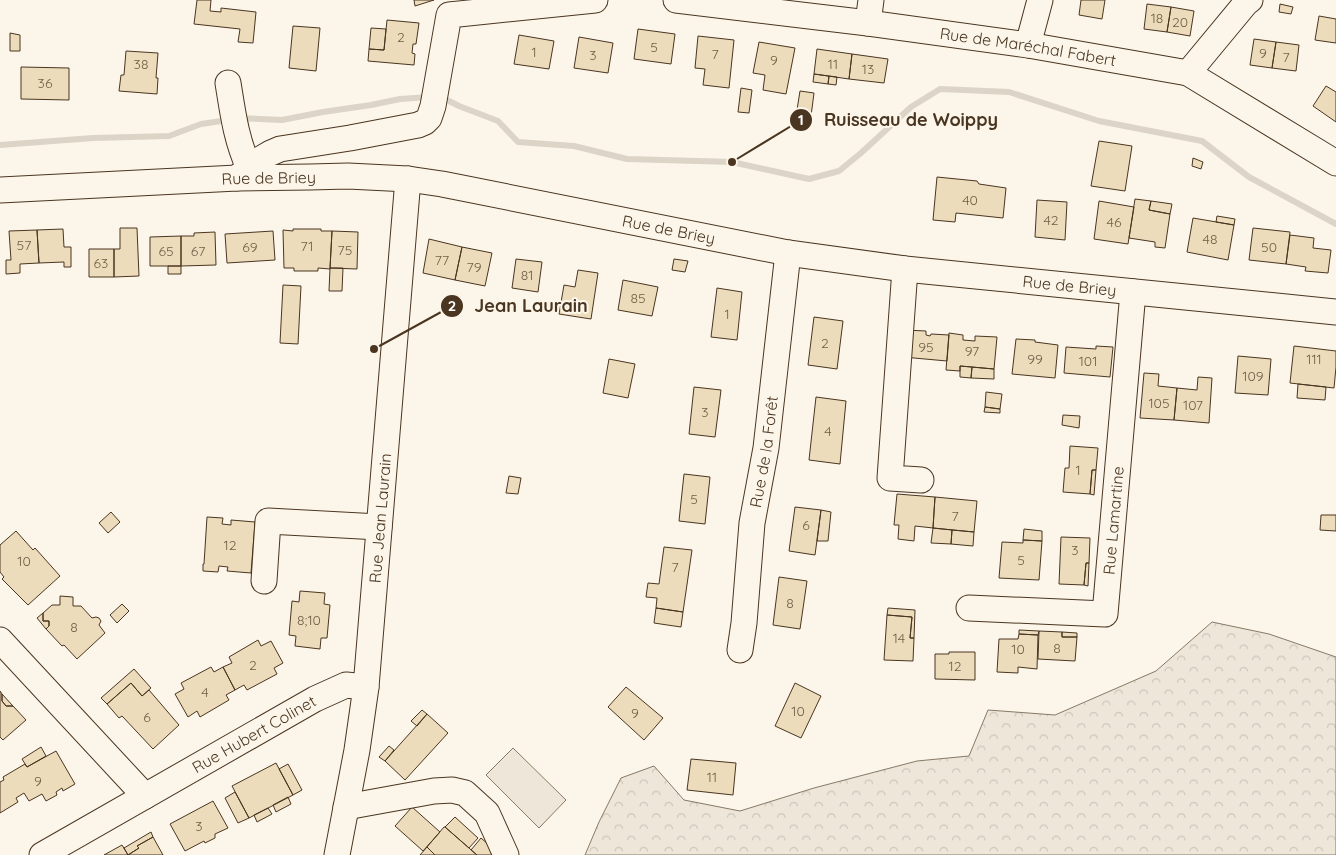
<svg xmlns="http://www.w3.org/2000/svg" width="1336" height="855" font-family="Quicksand,sans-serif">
<defs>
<pattern id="forest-crowns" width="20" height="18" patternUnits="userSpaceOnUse" patternTransform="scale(1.25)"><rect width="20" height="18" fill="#ede6d9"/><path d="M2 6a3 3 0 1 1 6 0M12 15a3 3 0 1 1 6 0" fill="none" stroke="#cdc6ba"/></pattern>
</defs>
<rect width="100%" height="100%" fill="#fbf6e9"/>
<!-- forest -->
<path fill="url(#forest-crowns)" stroke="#887966" d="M1212,622L1269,634L1336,657V855H585L599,822L621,778L654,766L684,800L740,811L814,788L917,761L969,756L988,710L1055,715L1156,671Z"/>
<!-- garden -->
<path fill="#ede6d9" stroke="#887966" d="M513,748L566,800L539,828L486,775Z"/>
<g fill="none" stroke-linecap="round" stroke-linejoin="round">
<!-- stream -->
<path stroke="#dcd4c6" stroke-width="6" d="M441,97L459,106L498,121L518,142L574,146L627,159L732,162L809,179L839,171L861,153L911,107L940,89L1009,92L1099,121L1202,141L1249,177L1336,224
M238,118L282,120L323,112L371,105L400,99L429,97
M0,145L93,138L169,136L201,124L228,120"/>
</g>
<!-- building -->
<path fill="#ecdcbc" stroke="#4a3520" d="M197,0H211L210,11L221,12V8L256,12L253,43L238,42L240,29L194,24Z
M414,0H434L415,6Z
M1081,0H1105L1102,19L1079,15Z
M1147,4L1171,7L1167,32L1144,29Z
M1280,4L1293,7L1291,14L1279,12Z
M1171,7L1194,11L1190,36L1167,32Z
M1319,16L1336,19V43L1315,40Z
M387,20L419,23L416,44H413L412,53L415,54L414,65L368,61L369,49L384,50Z
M293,26L320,28L316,71L289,68Z
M371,28L386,29L384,50L369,49Z
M638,29L675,34L671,64L634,59Z
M10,33L20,35V51H10Z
M519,35L554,41L549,69L514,64Z
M698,36L734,40L729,88L703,85L705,69L695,68Z
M579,37L613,43L608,73L574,68Z
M1254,39L1276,42L1272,68L1250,65Z
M759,42L795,48L786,94L763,90L765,75L753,73Z
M1276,42L1299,45L1296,71L1272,68Z
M817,49L852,54L849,79L814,74Z
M126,51L158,53L156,78H158L157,94L119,91L121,75H124Z
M852,54L888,59L884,83L849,79Z
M21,67L69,68V100L21,99Z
M814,74L829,76L828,84L813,82Z
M829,76L837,77L836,85L828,84Z
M1326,86L1336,92V122L1313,106Z
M741,88L752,90L749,113L738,112Z
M800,91L814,93L810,124L795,122Z
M1099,141L1132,146L1125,191L1091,186Z
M1193,158L1203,162L1201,169L1192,166Z
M937,177L977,181L979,184L1006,188L1003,218L956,213L955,222L933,220Z
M1135,199L1151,201L1149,210L1170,214L1165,248L1155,247V242L1129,238Z
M1037,200L1067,202L1065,240L1035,237Z
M1099,201L1134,207L1128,244L1094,239Z
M1151,201L1172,204L1170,214L1149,210Z
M1217,216L1235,219L1234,225L1216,222Z
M1193,218L1234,225L1228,260L1187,252Z
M120,228H137L139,276L114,277V249H120Z
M1253,228L1290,232L1286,264L1249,260Z
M63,229L64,247H71V267H64V262L39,263L37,230Z
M293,229H321V231H332L330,269L318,268V271H294V268H284L283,230L293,231Z
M37,230L39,263L20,264V273L6,274V260H11L9,231Z
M273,231L275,260L227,263L225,234Z
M332,231L358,232L357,269L330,268Z
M215,232L216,265L181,266V236H194V233Z
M1290,235L1314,238L1313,248L1331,250L1328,273L1305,271L1306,267L1286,264Z
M181,236V266H150V237Z
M429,239L462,247L455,280L423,273Z
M462,247L492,253L485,286L455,280Z
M89,249H114V277H89Z
M516,259L542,262L538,292L512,288Z
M674,259L688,261L685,272L672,270Z
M168,266H181V274H168Z
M330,268H343L342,291H329Z
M578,270L598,273L591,319L559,314L564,285L575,287Z
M623,280L658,287L652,316L618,310Z
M283,285L301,286L298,344L280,343Z
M717,288L742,292L737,340L711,337Z
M814,317L843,321L837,369L808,365Z
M905,330L926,331V335L930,336L931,334L949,335L947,361L903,357Z
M949,333L963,335V340L975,341V336L997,337L994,369L960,366V371L946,370Z
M1016,339L1035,340V342L1058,345L1055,378L1012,374Z
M1096,346L1113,347L1110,377L1064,373L1066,347L1096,349Z
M1294,346L1336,351V367L1334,388L1290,383Z
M1238,356L1271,359L1268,395L1235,393Z
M609,359L635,364L628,398L603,393Z
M960,366L972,367L971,378L960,377Z
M972,367L994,369V379L971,378Z
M1144,373L1159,374L1158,386L1177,388L1174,420L1140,418Z
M1198,377L1212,378L1209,423L1174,420L1177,388L1197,390Z
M1298,384L1326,387L1325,400L1297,398Z
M694,387L721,390L715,437L689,434Z
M986,392L1002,394L1000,409L985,407Z
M816,397L846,401L840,464L809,460Z
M985,407L1000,409V413L984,412Z
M1063,415L1080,416L1079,428L1062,425Z
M1070,446L1098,448L1096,470H1092L1090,494L1063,492L1065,468H1069Z
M1092,470H1096L1094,495L1090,494Z
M684,474L710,477L705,524L679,521Z
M509,476L521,478L518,494L506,493Z
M897,494L935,497L933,528L915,526L914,541L898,539L899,525H894Z
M935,497L977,501L974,532L933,528Z
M795,507L821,510L815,555L789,551Z
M821,510L831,512L828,541H817Z
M111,512L120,522L108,533L99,523Z
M1321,515H1336V531L1320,530Z
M207,517L223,518L222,524L231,525V520L255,522L251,573L227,571L228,567L219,566L218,572L203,571V564H204Z
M933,528L952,530L951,544L931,543Z
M1024,529L1042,531V541L1023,540Z
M952,530L974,532L973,546L951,544Z
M16,531L33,550L35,548L60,576L28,605L2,579L4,577L0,572V545Z
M1061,537L1090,538L1089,563H1086L1084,585L1059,584Z
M1023,540L1042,541L1039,580L999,578L1002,542L1023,543Z
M664,547L692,550L683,612L656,608L657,598L646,597L648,583L659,584Z
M1086,563H1089L1088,586L1084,585Z
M779,577L807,581L800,629L773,625Z
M300,591L325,593L324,604L330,605L327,638H321L320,649L295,646L296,636L289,635L292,601L299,602Z
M60,596L73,597V606H81L92,618L96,617L99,618L101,621L99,625L105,633L77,659L64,645L62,646L46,629L49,626V621H43V613L52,605H60Z
M122,604L129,611L117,623L110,615Z
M656,608L683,612L681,627L654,623Z
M888,608L915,610L914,638H910L912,617L887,615Z
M43,613V621H49V626L46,629L37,618Z
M887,615L912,617L910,638H914L913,661L884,660Z
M1019,630L1039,631L1038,635L1019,634Z
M1039,631L1062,632V637H1077L1075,661L1038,659Z
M1062,632L1077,633V637H1062Z
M1019,634L1038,635L1037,669L1018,667V673L997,672L999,639H1018Z
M258,640L261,646L271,641L283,663L274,668L277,674L247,690L244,685L235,690L223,667L232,663L229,657Z
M949,652H975V680L935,679V654H949Z
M211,667L214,672L223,667L235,690L226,695L229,700L200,717L197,711L188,717L175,694L184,689L181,683Z
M134,669L151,688L142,696L131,683L107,704L101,698Z
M131,683L142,696L149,690L179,725L153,749L122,716L119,718L107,704Z
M795,683L821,696L801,738L775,726Z
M626,687L663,718L644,740L608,707Z
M0,691L2,694V701L6,706H13L26,720L3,740L0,737Z
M2,694L13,706H6L2,701Z
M422,710L427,714L417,726L411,721Z
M427,714L448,733L405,780L385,761Z
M389,746L394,750L385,761L379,757Z
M41,747L46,756L27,767L22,759Z
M56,751L75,784L63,791L62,788L56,792L57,795L46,801L42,794L29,801L24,793L16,798L18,802L0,813V782L4,780L3,777L25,764L27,767Z
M691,759L736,763L733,795L687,790Z
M276,763L293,795L249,818L232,786Z
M288,764L302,790L293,795L279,769Z
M235,792L249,818L238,823L225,798Z
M288,797L291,804L276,812L273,805Z
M213,801L228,828L215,834V838L205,843L204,841L185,851L170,824Z
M412,807L440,832L423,851L395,826Z
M268,808L272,814L257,822L254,815Z
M455,817L478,838L469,848L445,827Z
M444,827H445L477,855H435L427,847Z
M151,832L153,837L137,846L139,848L128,855L124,848Z
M153,837L163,855H104L122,845L128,855L139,848L137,846Z
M481,838L497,852V855H477L471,850Z
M427,847L435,855H420Z"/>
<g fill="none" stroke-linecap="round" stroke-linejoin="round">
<defs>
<g id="minor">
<path id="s1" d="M676,0L868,23L1028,45L1188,73"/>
<path d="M1250,0L1246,3L1188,73L1336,163"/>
<path d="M868,23L871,0"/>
<path d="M1028,45L1040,0"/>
<path d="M228,83C233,114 236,139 249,168"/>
<path d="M237,178C251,166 263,155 280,149L350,138L418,125L425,122L429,118L433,106L449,15L595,0"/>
<path id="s2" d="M0,190L237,178L310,177L348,176L408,179L442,184L788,253L905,269L1336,312"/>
<path d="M905,269L890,478L921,480"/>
<path d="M264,581L268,521L379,527"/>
<path id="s3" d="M969,608L1105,614L1133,292"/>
<path d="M0,640L145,796"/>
<path id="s4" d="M740,650L744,623L752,523L766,448L788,253"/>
<path d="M346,807L434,791L452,790L465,793L487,813L506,855"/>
<path id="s5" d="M42,855L315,699L346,685L366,687"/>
<path id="s6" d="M337,855L357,750L366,687L408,179"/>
</g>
</defs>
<!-- minor casing -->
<use href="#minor" stroke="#4a3520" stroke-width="27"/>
<!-- minor -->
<use href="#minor" stroke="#fbf6e9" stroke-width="25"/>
</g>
<g text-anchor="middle" stroke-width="4" stroke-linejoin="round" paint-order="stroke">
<!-- number labels -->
<g font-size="14" fill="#725f47">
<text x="1157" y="23">18</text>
<text x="1180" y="27">20</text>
<text x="401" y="42">2</text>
<text x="654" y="52">5</text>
<text x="534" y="57">1</text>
<text x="1263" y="58">9</text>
<text x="715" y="59">7</text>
<text x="593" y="60">3</text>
<text x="1286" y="62">7</text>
<text x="774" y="65">9</text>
<text x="141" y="69">38</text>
<text x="833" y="69">11</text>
<text x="868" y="74">13</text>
<text x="45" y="88">36</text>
<text x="970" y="205">40</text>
<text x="1051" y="225">42</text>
<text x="1114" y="227">46</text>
<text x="1210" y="244">48</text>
<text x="24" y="250">57</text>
<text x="307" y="251">71</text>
<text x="250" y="252">69</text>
<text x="1269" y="252">50</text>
<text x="345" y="255">75</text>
<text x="166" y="256">65</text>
<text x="198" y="256">67</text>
<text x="442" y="265">77</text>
<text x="101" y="268">63</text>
<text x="474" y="272">79</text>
<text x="527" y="280">81</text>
<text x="638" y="303">85</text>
<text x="727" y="319">1</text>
<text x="825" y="348">2</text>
<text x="926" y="352">95</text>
<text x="972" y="356">97</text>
<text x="1035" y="364">99</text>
<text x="1314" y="364">111</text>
<text x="1088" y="366">101</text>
<text x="1253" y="381">109</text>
<text x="1159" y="408">105</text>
<text x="1193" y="410">107</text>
<text x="705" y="417">3</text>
<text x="828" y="436">4</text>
<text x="1078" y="475">1</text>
<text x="694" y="504">5</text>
<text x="955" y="521">7</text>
<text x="806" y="530">6</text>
<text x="230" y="550">12</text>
<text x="1075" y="555">3</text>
<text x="1021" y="565">5</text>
<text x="24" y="566">10</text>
<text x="675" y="572">7</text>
<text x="790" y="608">8</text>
<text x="309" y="625">8;10</text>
<text x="74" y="632">8</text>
<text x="899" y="643">14</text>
<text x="1057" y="653">8</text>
<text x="1018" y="654">10</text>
<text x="253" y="670">2</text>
<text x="955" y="671">12</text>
<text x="205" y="697">4</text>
<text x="798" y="716">10</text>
<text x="635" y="718">9</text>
<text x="147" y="722">6</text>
<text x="712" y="782">11</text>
<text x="38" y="786">9</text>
<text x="199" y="831">3</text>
</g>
<!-- street labels -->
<g font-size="16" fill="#4a3520" stroke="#fbf6e9">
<text dy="6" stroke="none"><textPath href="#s1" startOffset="355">Rue de Maréchal Fabert</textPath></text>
<text dy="6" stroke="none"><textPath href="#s2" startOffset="269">Rue de Briey</textPath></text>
<text dy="6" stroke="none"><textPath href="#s2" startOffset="674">Rue de Briey</textPath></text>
<text dy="6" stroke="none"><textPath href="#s2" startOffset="1079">Rue de Briey</textPath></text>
<text dy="6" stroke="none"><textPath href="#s4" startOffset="200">Rue de la Forêt</textPath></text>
<text dy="6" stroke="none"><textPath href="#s6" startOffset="340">Rue Jean Laurain</textPath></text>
<text dy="6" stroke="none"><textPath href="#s3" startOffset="230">Rue Lamartine</textPath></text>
<text dy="6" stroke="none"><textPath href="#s5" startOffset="244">Rue Hubert Colinet</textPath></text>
</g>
</g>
<!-- callouts -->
<path fill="none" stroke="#4a3520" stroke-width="2" d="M732 162L801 120M374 349L452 306"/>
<g fill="#4a3520" stroke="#fbf6e9" stroke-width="2">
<circle cx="732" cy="162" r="5"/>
<circle cx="374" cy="349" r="5"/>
<circle cx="801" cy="120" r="12"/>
<circle cx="452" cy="306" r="12"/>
</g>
<g font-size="15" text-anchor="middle" font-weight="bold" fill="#fff">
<text x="801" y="125">1</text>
<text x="452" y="311">2</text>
</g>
<g font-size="18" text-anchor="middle" font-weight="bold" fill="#4a3520" stroke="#fbf6e9" stroke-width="4" stroke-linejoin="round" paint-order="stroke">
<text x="911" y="126">Ruisseau de Woippy</text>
<text x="531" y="312">Jean Laurain</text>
</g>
</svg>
